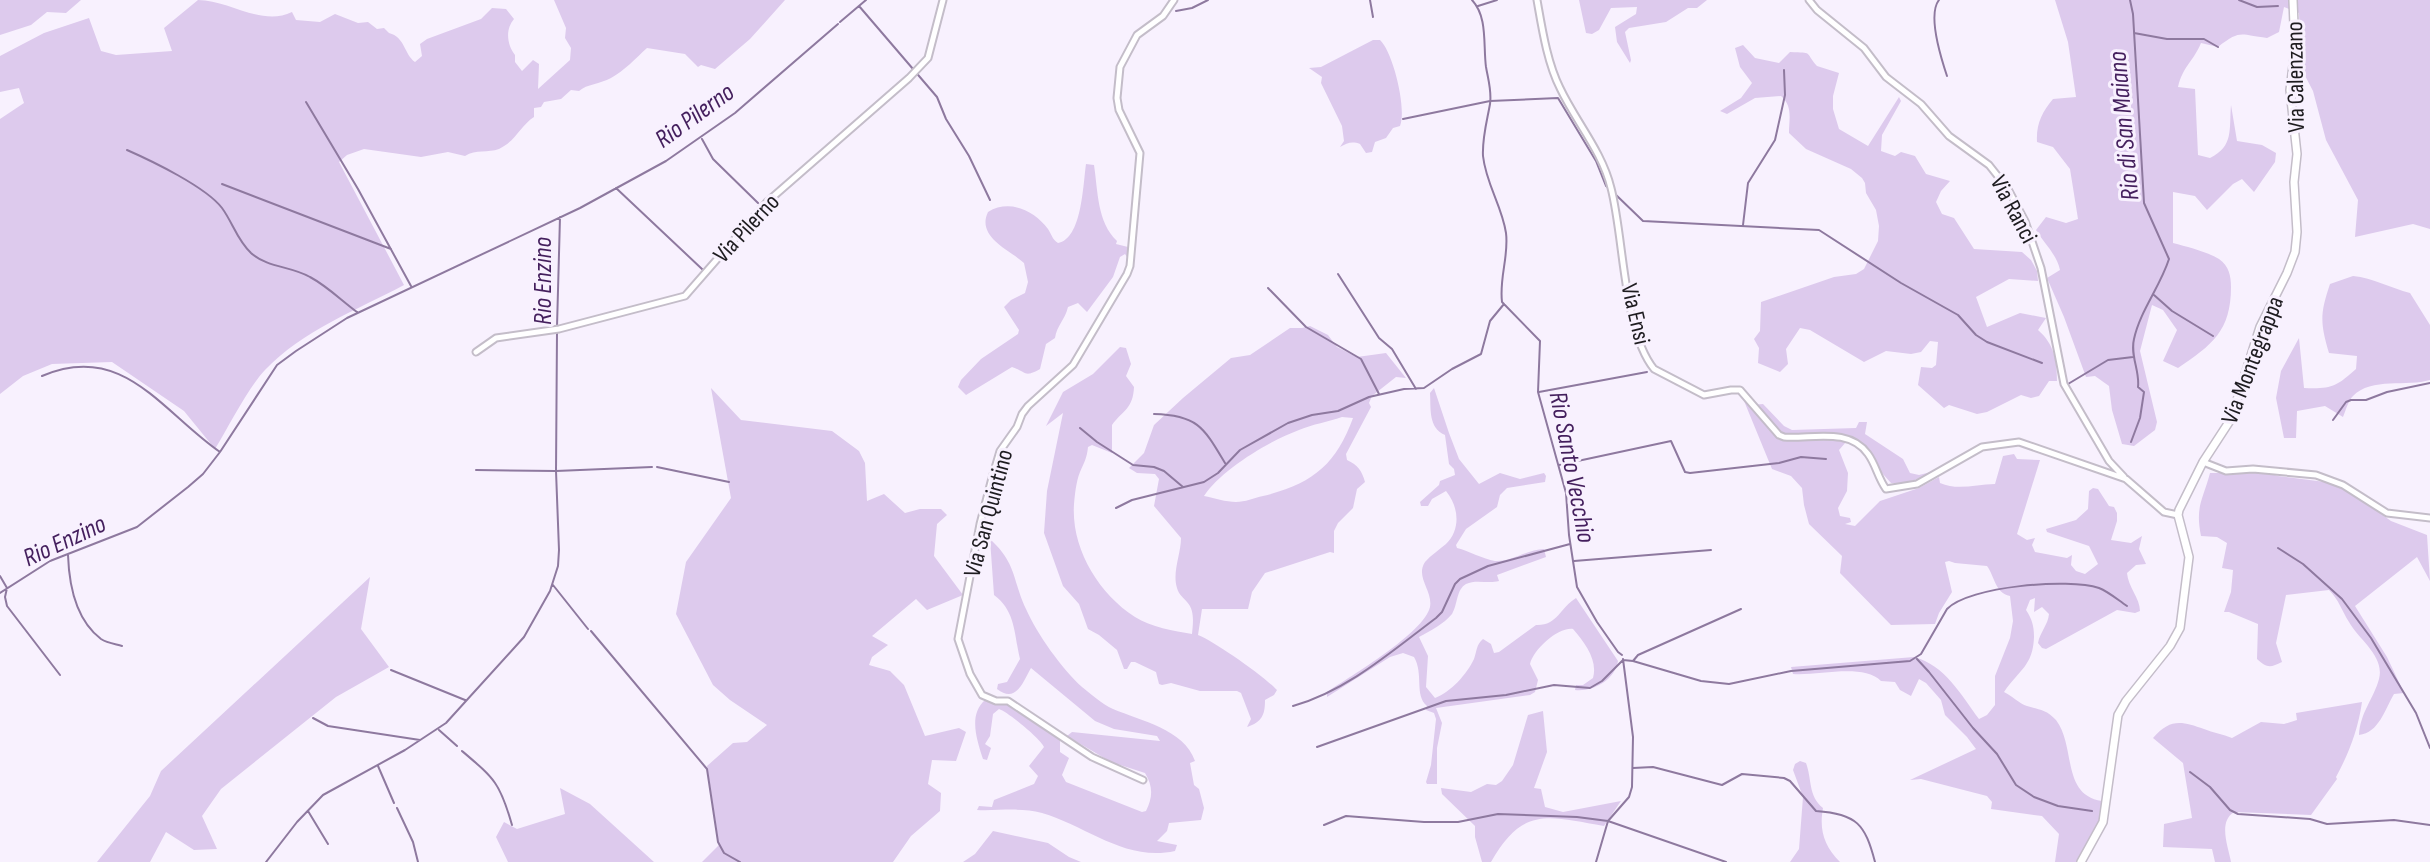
<svg xmlns="http://www.w3.org/2000/svg" width="2430" height="862" font-family="'Sofia Sans Condensed',sans-serif">
<rect width="100%" height="100%" fill="#f8f1fe"/>
<!-- green -->
<path fill="#ddcaed" fill-rule="evenodd" d="M0,0H81L66,13L47,12L31,25L0,35Z
M198,0C229,0 262,27 292,12L296,20L320,22L335,14L358,23L368,22L377,29L384,28L389,33C405,37 404,54 415,62L422,56L420,44L427,39L481,19L492,8L506,9L514,19C505,29 507,45 515,55V62L522,71L533,60L539,64L538,89L570,60L571,48L565,38L566,28L554,0H785L750,39L715,69L701,65L698,67L685,54L647,48C636,58 624,71 611,78C600,84 587,84 579,91L571,90L561,99L544,102L541,107L534,108V117C521,125 515,142 499,149C488,153 476,149 465,156L448,152L421,157L364,149L347,155L339,162L404,285C357,310 302,331 265,370C248,388 229,426 215,449L184,411L112,362L52,364L23,376L0,394V119L24,103L19,88L0,92V56L44,33L89,18L101,51L116,55L172,51L164,28Z
M1579,0H1707L1697,8H1688L1666,22L1629,28L1625,32L1631,60L1630,63L1617,42L1615,27L1636,14L1637,7L1611,8L1599,30L1592,34L1586,33Z
M2055,0H2430V229L2413,224L2355,237L2358,200L2326,140L2313,91L2301,68L2299,13L2284,7L2279,32L2267,38C2240,35 2241,29 2218,47L2201,43C2193,62 2183,66 2178,87L2195,89L2198,155L2210,158C2234,146 2229,130 2231,105L2237,141L2262,145L2276,153L2275,162L2254,192L2242,179L2233,184L2207,210L2195,196L2173,192V243C2188,247 2205,251 2219,259C2229,266 2231,276 2231,287C2231,331 2212,345 2178,368L2163,361L2177,330L2163,310L2152,305L2140,351L2157,422L2155,430L2134,446L2122,444L2112,410L2109,386L2095,376L2086,377L2064,317L2047,278L2060,270C2057,255 2044,243 2036,230L2046,217L2066,223L2078,219L2070,169L2053,147L2037,142C2036,124 2042,112 2053,99L2076,97L2068,42Z
M1373,40H1380C1393,52 1407,109 1400,126L1393,128L1386,138L1375,142L1372,152L1366,153L1360,144C1352,141 1347,143 1340,147L1344,141L1342,126L1321,83L1322,77L1309,68L1321,67Z
M1743,45L1755,58L1779,63L1790,52C1814,53 1804,51 1817,66L1839,73L1833,96V109L1839,129L1868,146L1899,97L1901,101L1882,135L1881,151L1895,156L1901,152L1915,156L1926,174L1950,181L1941,191L1936,202L1942,214L1954,218L1974,249L2022,252L2031,260L2037,271L2038,281L2009,279L1976,297L1987,327L2020,313L2046,318L2038,330C2054,344 2057,360 2057,381H2049L2039,396L2031,398L2021,395L1987,412L1977,414L1949,405L1944,408L1918,385L1921,367L1932,368L1936,365L1938,342L1930,341L1921,352L1911,354L1886,351L1864,362L1810,330L1800,328L1786,349L1788,364L1780,372L1758,363L1759,348L1754,339L1760,331L1761,302L1834,277L1856,274L1864,269L1878,241L1879,226L1876,210L1866,193L1865,183L1862,178L1851,169L1806,149L1789,133C1789,119 1793,106 1781,96L1755,98L1727,114L1720,111L1741,98L1752,83L1740,67L1735,48Z
M1086,164L1094,165C1098,191 1097,222 1117,241L1116,244L1128,247L1127,257L1125,254L1120,257L1113,277L1087,312L1078,303L1068,307C1065,320 1057,325 1055,338L1046,344L1040,369C1024,378 1027,372 1012,367L966,395L958,387L961,380L981,359L1018,334L1019,330L1004,307L1011,300L1025,293L1028,282L1024,263C1010,250 976,237 988,212C1009,199 1034,210 1048,229C1052,235 1052,239 1058,243C1082,239 1083,185 1086,164Z
M2353,276C2373,278 2391,288 2410,293L2430,325V380C2408,387 2371,377 2353,396C2348,401 2346,410 2343,417L2325,406L2297,411L2296,438H2284L2276,398L2281,371L2299,338L2304,388C2331,389 2336,387 2356,369L2357,356L2329,353C2320,322 2320,314 2330,284Z
M1310,326L1328,335L1337,347L1357,357L1386,353L1406,378L1396,377L1372,396L1369,403L1371,407L1346,454L1347,460C1358,465 1362,471 1365,482L1357,489L1353,508L1338,523L1334,531V553L1330,552L1265,573L1252,592L1248,609H1202L1198,635C1214,641 1265,677 1277,690L1274,695L1265,700C1265,715 1262,722 1247,727L1251,719L1241,693L1237,691H1200L1171,683L1162,685L1159,684L1156,672L1135,662H1131L1127,669H1124L1117,650L1099,635L1088,629L1079,604L1063,586L1044,533L1047,491L1063,413L1046,426L1063,392L1093,374L1120,347L1126,348L1131,364L1126,376L1134,387C1133,409 1123,410 1112,425V453L1092,445L1088,447C1087,458 1084,463 1080,472C1076,482 1075,494 1074,504C1071,548 1098,593 1135,617C1151,627 1174,631 1192,634C1193,624 1195,610 1187,602C1183,597 1179,595 1177,588C1172,572 1181,554 1181,538L1154,506L1159,479L1155,474L1137,473L1129,468L1144,453L1154,425L1183,398L1231,358L1250,355L1290,328H1302ZM1342,417L1353,418C1336,465 1312,484 1263,496C1254,498 1245,502 1236,502C1226,502 1214,498 1204,496C1221,470 1269,441 1299,430C1313,424 1328,422 1342,417Z
M711,388L741,420L832,431L859,451L865,463L867,501L884,494L905,513L920,509H941L947,515L937,524L934,556L963,595L927,610L916,599L872,636L888,645L872,657L869,665L890,671L904,685L925,736L959,728L966,732L956,761L932,760L928,784L941,793L940,811L911,836L893,862H702L719,845L707,766L733,743L747,742L767,725L730,700L713,685L676,614L686,562L731,498Z
M1434,388L1449,433L1459,459L1479,484L1500,473L1520,479L1544,473L1546,476L1545,482L1507,488L1500,495L1497,507L1466,529L1456,545L1457,548C1469,551 1483,559 1495,561C1512,562 1528,549 1544,549L1546,557L1497,575L1499,581C1488,584 1476,579 1466,584C1456,590 1458,604 1452,614C1444,624 1430,631 1419,637L1428,656L1426,687L1435,698C1451,692 1467,674 1474,659C1477,651 1476,645 1483,639L1491,644L1494,653L1499,652L1536,625C1557,626 1560,608 1576,598L1618,661C1615,680 1593,692 1575,690L1576,685H1583L1593,678C1598,660 1585,643 1573,629C1558,627 1534,649 1530,664L1538,680L1535,692L1530,695L1436,708L1442,723L1437,748V784H1427L1426,782L1431,765L1436,719L1434,713L1426,710L1427,706C1414,695 1424,674 1414,657L1403,653L1390,657L1327,697V692C1351,676 1424,633 1430,607C1433,591 1415,577 1425,562C1431,555 1439,550 1446,544C1461,529 1459,507 1446,491L1432,499L1428,506H1421L1420,502L1439,485L1440,481L1455,475L1454,469L1449,464L1445,435C1428,428 1431,408 1430,393Z
M1742,396L1751,405L1763,404L1784,426L1792,430L1856,428L1859,422H1867L1865,434L1903,459L1910,473L1919,475L1935,471C1920,478 1908,485 1891,483L1882,473L1869,449L1855,438L1846,442L1839,450L1848,473L1847,491L1838,508L1840,516L1850,518L1851,522L1845,524L1855,526L1880,501L1919,488L1939,477L1940,483C1958,491 1976,484 1995,484L2003,456L2014,454L2017,459L2040,460L2017,534L2027,540L2035,538L2032,545L2035,552L2067,558L2072,555L2071,565L2076,571L2085,574L2098,564L2089,546L2047,532L2046,529L2076,520L2088,509L2089,491L2093,488L2098,489L2109,506L2114,507L2117,513V521L2111,540L2131,543L2142,536L2139,549L2146,564L2136,565L2127,573C2128,587 2140,598 2140,611L2135,613L2117,610L2046,649L2042,648L2038,643C2040,632 2048,625 2049,614L2042,607L2034,612L2035,598L2030,600L2026,610C2032,619 2034,626 2034,637C2033,666 2019,670 2004,692C2011,695 2020,704 2027,706C2039,710 2046,709 2056,720C2076,746 2061,795 2102,801L2104,805L2099,824L2077,862H2055L2059,834L2042,816L1991,809L1992,802L1987,796L1921,779L1910,780L1976,749L1967,737L1945,715L1941,700L1926,683L1919,679L1911,696L1900,690L1895,682L1881,681C1863,663 1818,676 1793,674L1791,667L1914,657C1945,665 1961,695 1979,719L1987,715L1995,705V676L2010,638L2013,621L2010,596C1995,593 1995,577 1987,566L1955,563L1949,561L1945,562L1952,592L1939,613L1935,624L1891,625L1840,573L1842,556L1809,524L1804,505L1802,488L1791,476L1772,469Z
M2210,473H2269L2278,476L2333,483L2345,488L2391,521L2427,535L2430,581L2417,557L2355,606L2387,657L2404,693L2394,694C2385,709 2379,733 2359,735C2360,713 2374,698 2379,679C2385,656 2359,640 2349,622C2342,611 2339,600 2329,590L2286,595L2276,643L2282,662C2270,668 2267,668 2257,659L2258,624L2229,612H2224L2231,592L2233,570L2222,568L2227,543L2217,537L2201,536C2195,506 2203,500 2210,473Z
M990,539C1017,564 1012,579 1026,609C1037,634 1062,669 1082,687C1091,694 1102,704 1113,709C1141,721 1184,729 1195,761L1190,763L1194,785L1199,789L1204,808L1201,820L1169,823L1167,831L1157,841L1177,845L1175,851C1125,862 1087,826 1042,813C1021,807 998,811 977,810L979,806L992,807L994,800L1034,784L1038,776L1029,766L1044,747C1041,739 1008,712 999,709L993,714L990,736L985,744L991,748L987,760L983,759C977,740 968,715 985,700L1008,701L1060,740V752L1069,758L1062,775L1066,782L1142,812L1146,811C1153,797 1153,786 1145,773L1111,762L1067,736L1072,732L1160,741L1157,736L1114,729L1095,721L1031,668C1023,682 1016,704 997,689L998,684L1007,682L1020,659C1014,635 1016,611 994,595Z
M370,577L361,629L389,667L336,697L221,789L202,816L217,849L194,850L166,832L150,862H97L150,796L161,771Z
M2362,702C2358,730 2349,753 2336,777L2337,779L2311,815L2234,812C2218,822 2228,846 2231,862H2215L2212,849L2163,847L2164,824L2192,818L2183,763L2153,738C2170,718 2182,721 2204,729C2213,733 2223,734 2232,738L2261,722L2284,724L2297,720L2296,713Z
M1543,711L1547,752L1534,788L1541,789L1545,807L1563,812L1621,801L1604,826C1547,816 1523,806 1491,862H1482L1475,837V826L1442,794L1441,788L1471,792L1487,784L1496,785L1502,781L1513,765L1528,715Z
M1800,761L1806,763C1812,779 1808,796 1823,808C1819,830 1824,846 1840,862H1790L1799,849L1803,797L1793,770L1795,764Z
M560,788L590,804L654,862H508L496,837L504,822L517,829L565,814Z
M993,831L1048,843L1069,857L1081,862H963L975,854Z"/>
<g fill="none" stroke-linecap="round" stroke-linejoin="round">
<!-- stream -->
<path stroke="#8e799f" stroke-width="2" d="M1370,0L1373,17
M1472,0C1488,17 1483,45 1486,67C1488,79 1492,91 1490,104C1487,121 1482,138 1483,156C1486,184 1502,206 1506,233C1509,256 1499,278 1502,302L1540,341L1538,392L1566,493L1569,535L1577,587L1597,622L1618,652L1622,655
M1939,0C1927,15 1941,58 1947,76
M2130,0L2133,14L2144,203L2169,259C2160,287 2140,311 2134,339C2130,356 2140,371 2138,387L2144,392L2140,418L2131,442
M2239,0L2257,7L2278,6
M859,6L937,97L946,119L969,156L990,200
M1478,6L1497,0
M1176,11L1192,8L1208,0
M840,22L866,0
M2134,33L2167,39H2204L2218,47
M306,102L358,189L411,286
M1403,119L1490,101L1558,98L1596,161L1606,186L1610,189
M702,139L713,159L758,203
M127,150C152,161 206,187 222,208C233,223 237,240 251,253C268,268 291,266 310,277C327,286 342,301 357,312
M222,184L391,249
M616,188L702,269
M1614,193L1643,221L1819,230L1901,283L1958,315L1976,335L1987,342L2042,363
M1743,225L1748,183L1775,140L1785,95L1784,70
M1338,274L1379,338L1392,349L1416,389
M1268,288L1306,327L1361,359L1379,394
M2154,295L2172,311L2213,336
M557,327L560,217
M42,376C123,341 162,412 220,452
M2068,384L2108,360L2133,357
M1539,392L1647,372
M1154,414C1198,415 1204,428 1225,463
M2333,420L2346,402L2351,400H2366L2387,392L2430,383
M1080,428L1097,442L1133,465L1154,467L1164,471L1183,487
M1559,465L1671,441L1685,472L1690,473L1779,463L1801,457L1826,459
M657,467L729,482
M476,470L556,471L652,467
M1116,508L1132,500L1204,482L1218,473L1240,450L1288,423L1312,415L1338,411L1369,397L1404,389L1424,388L1452,369L1481,354L1490,321L1504,304
M2278,548L2303,564L2342,599L2371,638L2416,713L2430,748
M68,555C69,584 76,620 101,639C107,643 115,644 122,646
M1574,561L1711,550
M0,576L7,588L5,597L7,606L60,675
M553,585L588,629
M0,593L50,561L137,527L188,487L203,474L220,452L277,365L296,351L347,318L580,208L666,161L735,113L838,24
M591,631L707,769L718,842L724,853L740,862
M1917,659L1929,672L1973,728L1997,754L2016,785L2034,797L2058,806L2092,811
M1633,661L1638,655L1741,609
M391,670L465,700
M1293,706C1347,691 1392,651 1436,618L1442,612L1455,584L1460,579L1488,566L1570,544
M313,718L328,726L420,740
M439,730L457,746
M1317,747L1446,701L1506,695L1554,685L1590,688L1602,681L1623,660L1633,661L1701,681L1729,684L1791,671L1910,661L1921,654L1947,609C1969,586 2069,578 2099,588C2109,592 2118,600 2127,606
M462,751C495,779 500,783 512,825
M378,766L394,803
M1633,768L1653,767L1722,785L1742,774L1784,778L1790,781L1816,811C1857,814 1865,824 1875,862
M2190,772L2210,787L2230,810L2238,814L2310,819L2327,824L2394,820L2430,825
M397,808L413,842L418,862
M308,811L328,844
M1324,825L1346,816L1424,822H1458L1498,814L1577,817L1608,821L1726,862
M266,862L297,822L323,795L405,750L446,723L524,637L550,591L558,566L559,550L556,471L557,332
M1596,862L1608,821L1629,797L1632,787L1633,737L1623,659"/>
<defs>
<path id="minor" d="M1537,0C1542,28 1547,62 1560,88C1576,122 1602,151 1611,188C1624,237 1623,331 1654,369L1704,395L1731,390H1740L1779,435L1784,437C1812,439 1849,427 1868,454C1876,465 1878,478 1886,489L1917,484L1982,447L2019,442L2126,479L2164,512L2178,515
M1809,0L1817,10L1864,48L1886,77L1921,104L1949,136L1989,165L2008,189L2025,221L2041,268L2064,384L2109,461L2124,477
M476,352L496,338L559,329L685,296L767,202L909,78L928,58L943,0
M2203,462L2226,471L2253,469L2316,475L2343,485L2387,513L2430,518
M1143,780L1092,757L1008,701H996L982,695L970,674L958,639L980,524L992,478L1000,451L1017,427L1022,414L1028,406L1073,365L1127,274L1130,266L1140,153L1119,110L1117,98L1120,67L1137,35L1163,16L1174,0"/>
<path id="tertiary" d="M2081,862L2103,822L2118,715L2126,701L2170,646L2180,628L2189,557L2178,515L2179,510L2203,462L2231,419L2260,327L2287,273L2295,252L2297,232L2294,182L2297,154L2290,90L2295,50L2293,0"/>
</defs>
<!-- minor casing -->
<use href="#minor" stroke="#c4bdc9" stroke-width="9"/>
<!-- tertiary casing -->
<use href="#tertiary" stroke="#c4bdc9" stroke-width="10"/>
<!-- minor -->
<use href="#minor" stroke="#fff" stroke-width="5"/>
<!-- tertiary -->
<use href="#tertiary" stroke="#fff" stroke-width="7"/>
</g>
<g text-anchor="middle" stroke-width="6" stroke-linejoin="round" paint-order="stroke">
<!-- street labels -->
<g font-size="24" fill="#1e1c20" stroke="#f8f1fe">
<text transform="translate(2295 77) rotate(-91)" y="8">Via Calenzano</text>
<text transform="translate(2014 209) rotate(62)" y="8">Via Ranci</text>
<text transform="translate(746 228) rotate(-47)" y="8">Via Pilerno</text>
<text transform="translate(1636 314) rotate(77)" y="8">Via Ensi</text>
<text transform="translate(2252 360) rotate(-69)" y="8">Via Montegrappa</text>
<text transform="translate(988 513) rotate(-75)" y="8">Via San Quintino</text>
</g>
<!-- water labels -->
<g font-size="26" font-style="italic" fill="#441f5d" stroke="#f8f1fe">
<text transform="translate(694 115) rotate(-36)" y="9">Rio Pilerno</text>
<text transform="translate(2123 126) rotate(-95)" y="9">Rio di San Maiano</text>
<text transform="translate(542 281) rotate(-90)" y="9">Rio Enzino</text>
<text transform="translate(1573 467) rotate(79)" y="9">Rio Santo Vecchio</text>
<text transform="translate(64 540) rotate(-25)" y="9">Rio Enzino</text>
</g>
</g>
</svg>
